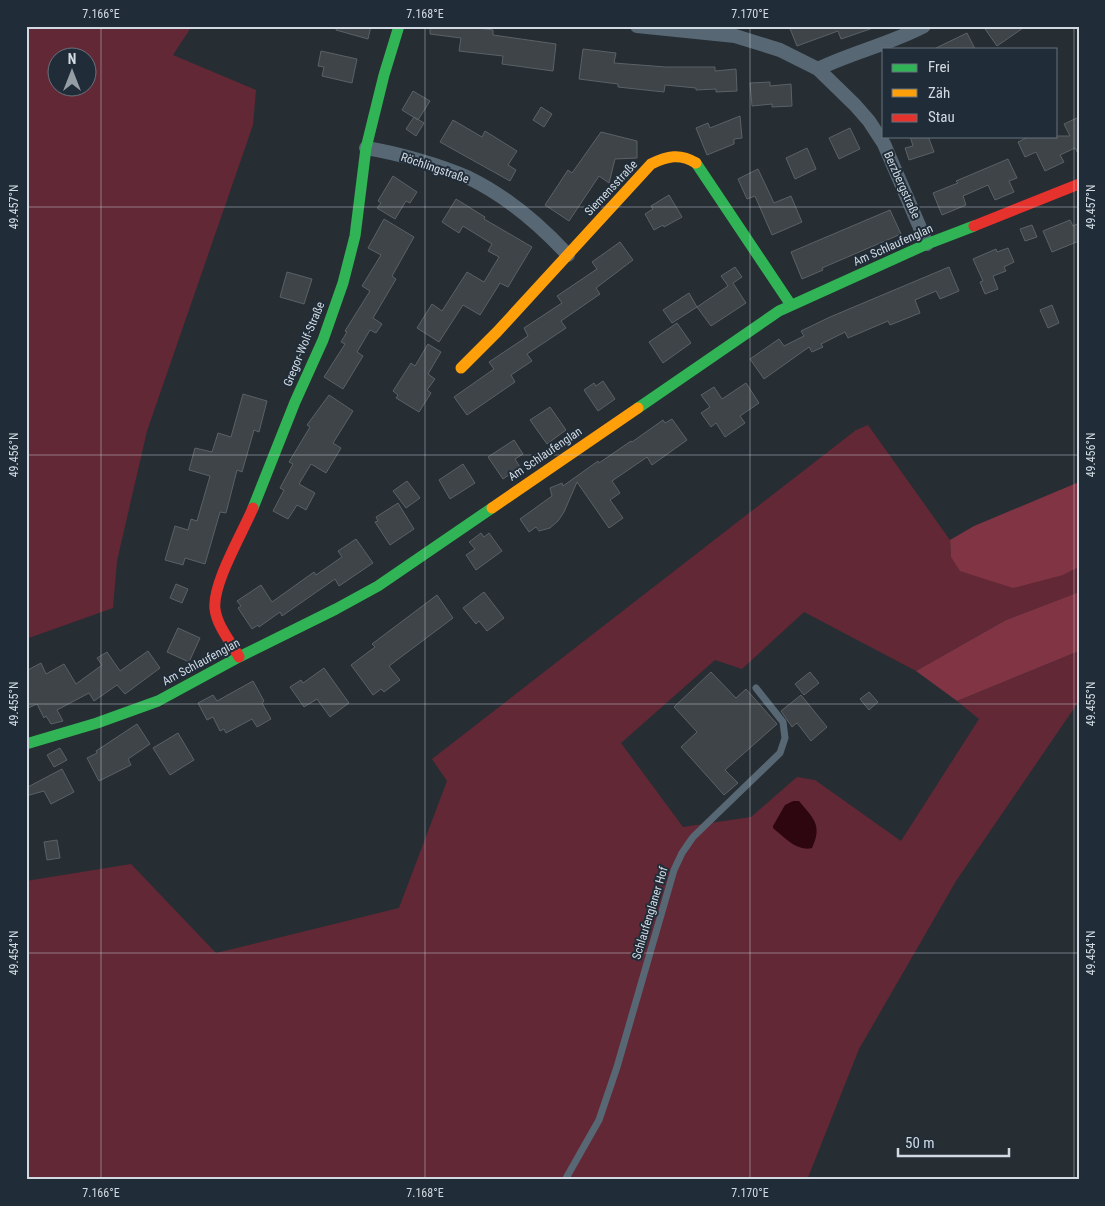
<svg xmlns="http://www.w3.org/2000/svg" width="1105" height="1206" font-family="'Roboto Condensed',sans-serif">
<rect width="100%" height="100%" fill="#262d33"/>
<!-- green -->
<path fill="#632835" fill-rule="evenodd" d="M26,26H192L173,55L256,90L253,125L147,431L117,561L113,608L26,639ZM58,58H88V88H58Z
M868,425L950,540L951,557L1063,575L1079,567V592L1006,620L916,671L804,612L742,669L715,660L621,743L683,827L751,817L797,777L815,780L901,841L979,719L957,701L1079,651V701L956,881L859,1049L807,1180H26V881L131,864L216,953L399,908L447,781L432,759L856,430Z"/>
<!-- forest -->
<path fill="#813444" d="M1079,482V567L1063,575L1013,588L960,571L951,557L950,540L974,526Z
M1079,592V651L957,701L916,671L1006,620Z"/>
<!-- water -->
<path fill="#2d0610" d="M793,801H799C813,818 823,825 812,848C797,852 784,837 773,828V826L785,805Z"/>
<!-- building -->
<path fill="#3e4448" stroke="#5b6267" d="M337,26H371L368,39L336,30Z
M430,26H464L493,30V35L556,44L553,71L502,64L503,56L459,51L461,38L430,34Z
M789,26H872L873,28L841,39L838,31L797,46Z
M983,26H1026L997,46Z
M967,33L975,49H934Z
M583,49L616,53L614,63L666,67H715V71L736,69L737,91L716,92V89L696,90V88L665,85L664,92L618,87V84L579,79Z
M321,51L357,59L352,83L322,76L324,67L318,66Z
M770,82V86L791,84L792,106L772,107V104L752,106L750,83Z
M413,91L430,101L418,120L402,110Z
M541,107L552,114L544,127L533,120Z
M740,116L742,138L734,139V144L707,155L696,128L708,123L710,128Z
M414,117L424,123L416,136L406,129Z
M1079,117V155L1075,148L1060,155L1064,162L1045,171L1036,152L1025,157L1018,142L1030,136H1070L1064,124Z
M453,120L482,137L485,131L517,151L508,165L516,170L510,181L440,142Z
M850,128L860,149L839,159L829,138Z
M601,132L637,141V158L615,159L609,183L599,176L569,221L545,205L568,170L572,173Z
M910,136H928L934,152L909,160L905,148L913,146Z
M807,148L816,169L795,179L786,158Z
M1008,159L1017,178L1009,181L1014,192L995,200L988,185L963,196L966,205L942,215L933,193L958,183L956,181Z
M758,169L774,203L791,196L802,222L772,235L755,196L747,199L738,179Z
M393,176L417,192L410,203L406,201L395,219L377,208L381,203L378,201Z
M669,195L682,217L664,227L663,225L654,230L645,214L653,209L651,206Z
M456,199L485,217L484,219L532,247L508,287L500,283L480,315L463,305L439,342L417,328L432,304L442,311L467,272L484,282L499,257L488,251L492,244L463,226L459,233L442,222Z
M890,210L901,234L822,268L823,270L802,279L791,252Z
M384,219L414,237L392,276L396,279L373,318L382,324L376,333L370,330L357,352L363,356L343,389L324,377L345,344L341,342L347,332L345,331L370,291L362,286L381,255L368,248Z
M1070,220L1073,226L1079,223V241L1052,252L1043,231Z
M1032,225L1037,237L1025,241L1020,229Z
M620,242L633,260L596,288L600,294L561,321L566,328L527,354L532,361L511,375L515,382L467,415L454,397L494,369L489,362L528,336L524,328L562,303L557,296L597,269L592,262Z
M1008,248L1014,262L1004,267L1006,271L993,276L998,289L985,294L980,282L983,281L973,259L996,249L997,252Z
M735,267L742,277L733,283L746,303L711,326L697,307L728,286L721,276Z
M949,267L959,291L940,299L936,291L915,300L920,313L890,325L888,321L848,338L845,332L821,344L823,347L812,352L809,347L764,379L750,359L779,339L784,346L804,336L801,331L830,317Z
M287,272L312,279L304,304L280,297Z
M689,293L697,307L672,323L663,310Z
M1052,305L1059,323L1048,328L1040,310Z
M677,323L691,343L663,363L649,342Z
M428,344L441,352L428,374L435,379L427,390L431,393L419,412L396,398L398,395L393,391L411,363L415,366Z
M603,381L615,399L598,411L584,390L594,383L596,386Z
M746,383L759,403L740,416L745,423L725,437L716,423L711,427L701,413L710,407L701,395L714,387L722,399Z
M243,394L267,401L259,432L254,430L242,472L237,470L226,513L220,512L205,564L185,558L183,565L165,560L175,526L188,530L191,519L197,521L210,476L189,470L195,448L212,452L218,433L231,437Z
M329,395L353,411L333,443L341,448L326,473L311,464L299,484L315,493L306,510L297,505L288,519L273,511L284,490L280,488L293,464L289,462L310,427L307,425Z
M550,407L566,430L547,444L530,420Z
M672,419L687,440L652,465L647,457L612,481L620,493L610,500L623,518L609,528L577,482L564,512L558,521L550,528L539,531L536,527L529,532L520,519L552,496L550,488L562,483L563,486L598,461L599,463L631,441L632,442L663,420L665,423Z
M514,440L523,454L515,459L520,467L503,479L488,457Z
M463,464L475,483L450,499L439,480Z
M407,481L420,498L406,508L393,491Z
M398,503L414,529L390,545L375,522L378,521L376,517Z
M481,533L484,537L489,533L502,551L476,570L466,555L475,549L469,542Z
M356,539L373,563L339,586L335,579L282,616L280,612L259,627L258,625L252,629L238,608L241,606L237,601L261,585L272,602L314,572L316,575L342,557L338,551Z
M176,584L188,589L182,603L170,598Z
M484,592L504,618L487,631L479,621L476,624L463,608Z
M437,595L453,618L389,666L400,680L384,692L381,689L373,695L351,665L375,647L372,644Z
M178,628L200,638L189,662L167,652Z
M148,651L160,668L125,694L117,685L94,701L89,693L57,710L63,721L51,724L46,716L44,718L37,704L26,709V671L41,663L46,674L64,664L76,684L102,665L97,658L107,652L120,671Z
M324,668L349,703L330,717L317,699L304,707L290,687L301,680L303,683Z
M711,672L736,698L746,689L777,724L725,770L738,783L724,795L681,747L697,732L674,707Z
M810,672L819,683L804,695L795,684Z
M253,681L264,701L262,703L271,719L257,727L252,719L226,733L224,729L220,731L213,717L207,720L198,703L213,695L217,701Z
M869,692L878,702L869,710L860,699Z
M801,695L827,727L811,741L797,723L792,727L781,711Z
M137,724L150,744L128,759L131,765L99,781L87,758L97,753L96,751Z
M178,733L194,760L170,775L153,748Z
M60,748L67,760L54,767L47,755Z
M62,769L74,792L51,804L44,791L26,796V788Z
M57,840L60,858L47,860L44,842Z"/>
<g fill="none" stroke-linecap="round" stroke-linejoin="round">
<!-- lane -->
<path stroke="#586774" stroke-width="7" d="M565,1180L599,1120L617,1067L674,870L682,853L693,837L780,753L785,738L783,722L756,688"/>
<!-- street -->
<path stroke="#586774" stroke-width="14" d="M637,26L735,36L780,50L818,69L855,105L869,121L884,144L927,244
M818,69C853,52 890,44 924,26
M366,148C397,153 440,165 469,178C506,196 540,225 568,255"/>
<!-- fast -->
<path stroke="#30b455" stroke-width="11" d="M696,163L791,305
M638,408L779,311L927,244L974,226
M253,508L295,402L323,340L343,283L355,236L366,148L384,75L399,26
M26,744L97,723L158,701L239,657L336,609L378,586L492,508"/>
<!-- slow -->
<path stroke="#ff9f0a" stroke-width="11" d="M461,368L497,332L651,164C667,156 680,153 696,163
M492,508L638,408"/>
<!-- jam -->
<path stroke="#e5322d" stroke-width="11" d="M974,226L1079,184
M239,657C231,642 217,626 215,609C212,584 243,532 253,508"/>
</g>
<!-- ticks -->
<path fill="none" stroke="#d1dae2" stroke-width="1" stroke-opacity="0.45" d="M101,26V1180M425,26V1180M750,26V1180M1074,26V1180M26,207H1079M26,455H1079M26,704H1079M26,953H1079"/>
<g text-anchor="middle" stroke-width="4" stroke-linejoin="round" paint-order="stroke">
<!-- street labels -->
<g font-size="12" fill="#d1dae2" stroke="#202d39">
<text transform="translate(435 168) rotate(19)" y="4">Röchlingstraße</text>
<text transform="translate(902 185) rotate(66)" y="4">Berzbergstraße</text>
<text transform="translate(611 188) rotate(-47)" y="4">Siemensstraße</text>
<text transform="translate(893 245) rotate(-24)" y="4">Am Schlaufenglan</text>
<text transform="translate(304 344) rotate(-68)" y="4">Gregor-Wolf-Straße</text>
<text transform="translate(545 454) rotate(-34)" y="4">Am Schlaufenglan</text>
<text transform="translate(201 662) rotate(-28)" y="4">Am Schlaufenglan</text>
<text transform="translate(650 913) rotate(-73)" y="4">Schlaufenglaner Hof</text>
</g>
</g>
<!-- border -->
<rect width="1105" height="1206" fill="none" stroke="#202d39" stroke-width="55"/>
<!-- legend -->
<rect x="882" y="48" width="175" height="90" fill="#202d39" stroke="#67727d"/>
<rect x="892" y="64" width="25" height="8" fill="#30b455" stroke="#67727d"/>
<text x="928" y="72" font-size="15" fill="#d1dae2">Frei</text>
<rect x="892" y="89" width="25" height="8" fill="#ff9f0a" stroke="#67727d"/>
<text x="928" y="98" font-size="15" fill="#d1dae2">Zäh</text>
<rect x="892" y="114" width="25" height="8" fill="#e5322d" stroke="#67727d"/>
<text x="928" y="122" font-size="15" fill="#d1dae2">Stau</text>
<!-- north arrow -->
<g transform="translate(72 72)"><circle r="24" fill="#202d39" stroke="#67727d"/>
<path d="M0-4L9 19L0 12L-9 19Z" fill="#959da5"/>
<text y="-8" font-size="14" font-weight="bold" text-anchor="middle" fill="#d1dae2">N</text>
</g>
<!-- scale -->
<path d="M898 1148v8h111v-8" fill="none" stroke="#d1dae2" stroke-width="2.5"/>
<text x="905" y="1148" font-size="15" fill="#d1dae2" stroke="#202d39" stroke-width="4" paint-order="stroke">50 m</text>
<rect x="28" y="28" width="1050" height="1150" fill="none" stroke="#d1dae2" stroke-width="2"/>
<g font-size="12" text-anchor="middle" fill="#d1dae2">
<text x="101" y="18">7.166°E</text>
<text x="425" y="18">7.168°E</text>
<text x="750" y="18">7.170°E</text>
<text transform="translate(14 207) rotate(-90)" y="4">49.457°N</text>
<text transform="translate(1091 207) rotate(-90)" y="4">49.457°N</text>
<text transform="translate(14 455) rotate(-90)" y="4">49.456°N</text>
<text transform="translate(1091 455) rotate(-90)" y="4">49.456°N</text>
<text transform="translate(14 704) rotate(-90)" y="4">49.455°N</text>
<text transform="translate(1091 704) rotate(-90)" y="4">49.455°N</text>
<text transform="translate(14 953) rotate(-90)" y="4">49.454°N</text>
<text transform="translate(1091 953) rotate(-90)" y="4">49.454°N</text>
<text x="101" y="1197">7.166°E</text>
<text x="425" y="1197">7.168°E</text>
<text x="750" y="1197">7.170°E</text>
</g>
</svg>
